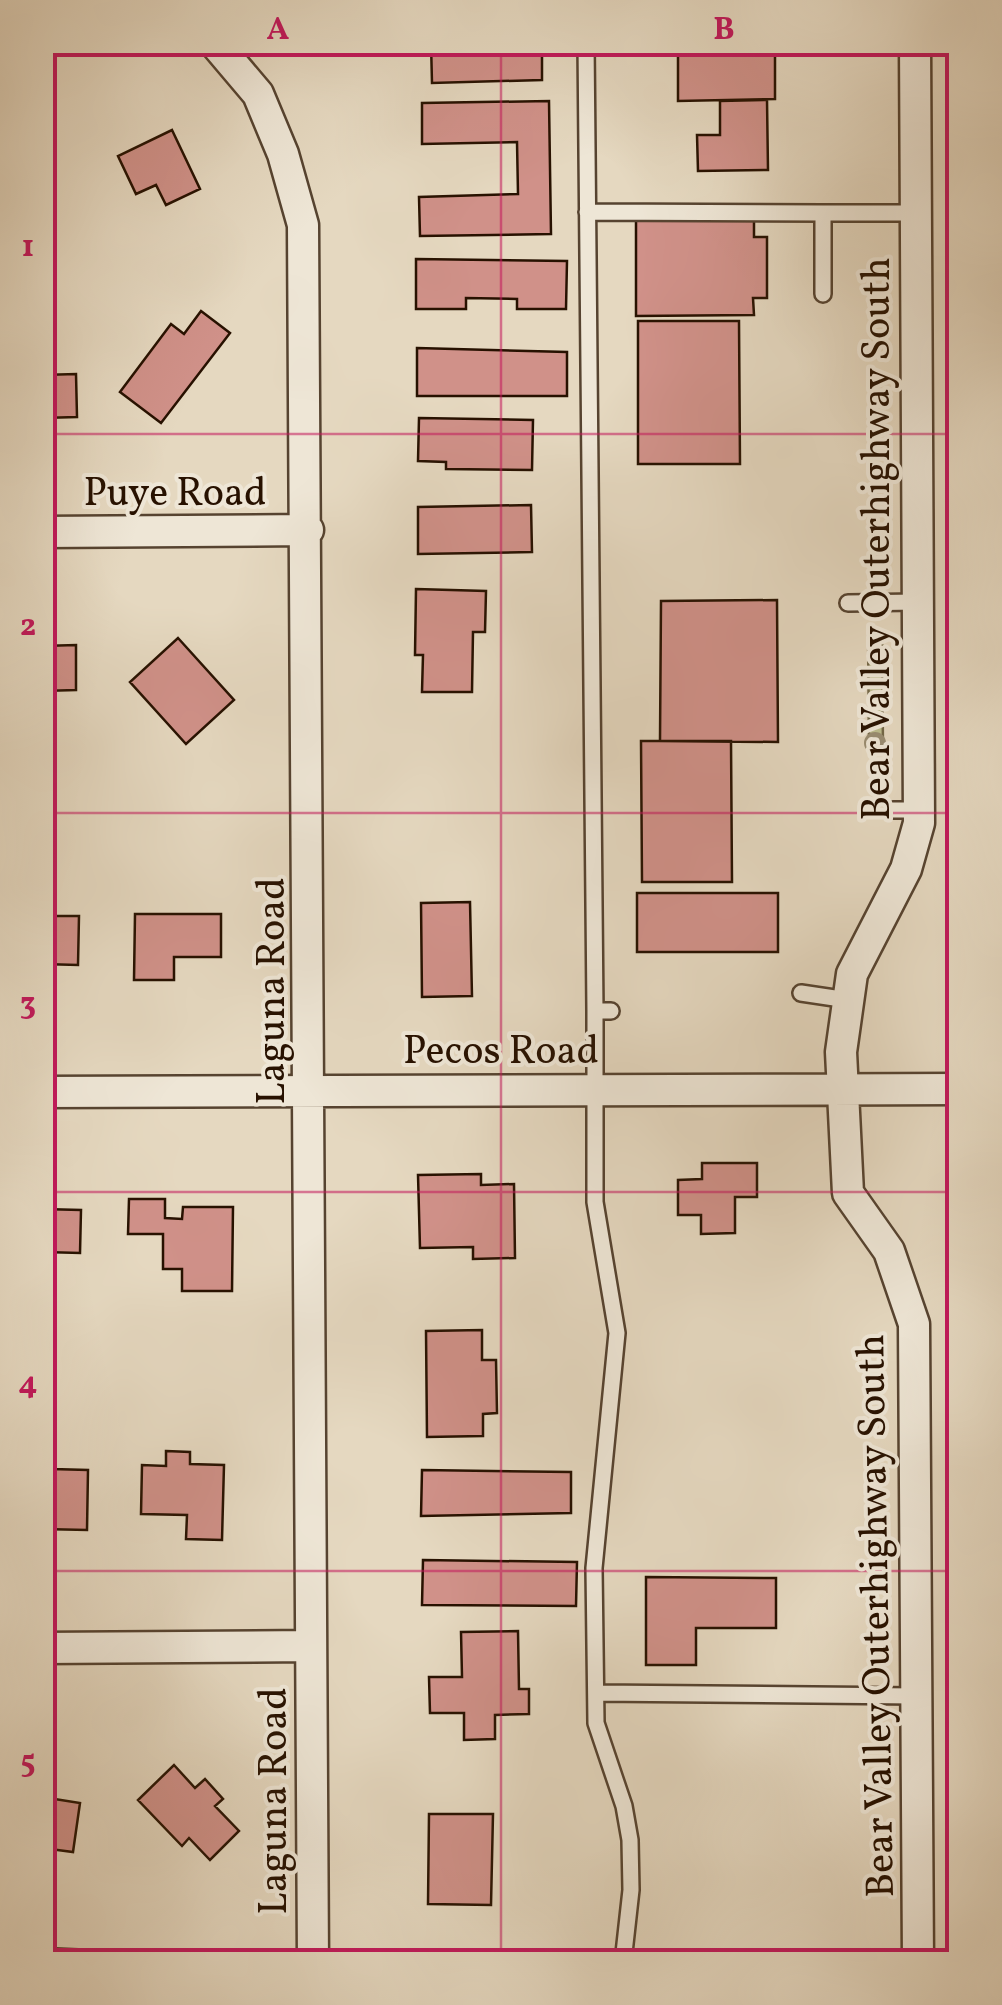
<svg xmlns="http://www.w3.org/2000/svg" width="1002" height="2005" font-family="Vollkorn,serif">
<rect width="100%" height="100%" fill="#e5d8c0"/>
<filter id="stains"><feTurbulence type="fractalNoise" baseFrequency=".002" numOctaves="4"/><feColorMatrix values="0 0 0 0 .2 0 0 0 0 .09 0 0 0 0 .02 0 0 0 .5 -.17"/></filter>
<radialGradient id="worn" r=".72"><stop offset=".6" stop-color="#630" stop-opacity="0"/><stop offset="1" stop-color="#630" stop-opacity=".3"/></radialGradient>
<!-- green -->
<path fill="#bcbc8d" stroke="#726646" stroke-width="2.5" d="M868,630L882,631L883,747H869Z"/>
<!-- building -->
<path fill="#d09189" stroke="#271100" stroke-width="2.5" d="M542,42V80L432,83L431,43Z
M678,42H775V99L678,101Z
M767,100L768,170L698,171L697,135H720V101Z
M549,101L551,234L420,236L419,197L518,194L517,142L422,144V103Z
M172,130L200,189L166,205L156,185L136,194L118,156Z
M636,219L754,220V237H767V298H753L754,315L636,316Z
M416,259L567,261L566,309H517V299L466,298V309H416Z
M201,311L230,333L161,423L120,392L171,324L184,334Z
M638,321H739L740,464H638Z
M417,348L567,352V396H417Z
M76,374L77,417L42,418V375Z
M419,418L533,420L532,470L446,469V462L418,461Z
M531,505L532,552L418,554V507Z
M416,589L486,591L485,632H473L472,692H422L423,655H415Z
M777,600L778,742L660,741L661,601Z
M178,638L234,700L186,744L130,682Z
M76,645V690L42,691V646Z
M641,741H731L732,882H642Z
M637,893H778V952H637Z
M470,902L472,996L422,997L421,903Z
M42,904H53V916H79L78,965L42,964Z
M135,914H221V957H174V980H134Z
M702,1163H757V1197H735V1233L701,1234V1215H678V1180L702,1179Z
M481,1174V1185L514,1184L515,1258L473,1259V1247L420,1248L418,1175Z
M129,1199H165V1218L182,1219L183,1207H233L232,1291H182V1269H163V1234H128Z
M42,1209L81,1210L80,1253L44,1252V1267Z
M482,1330V1360H496L497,1413L483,1414V1436L427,1437L426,1331Z
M166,1451L190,1452V1464L224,1465L222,1540L186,1539L187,1515L141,1514L142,1465L166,1466Z
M42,1454H52V1469L88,1470L87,1530L42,1529Z
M422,1470L571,1472V1513L421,1516Z
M423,1560L577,1562L576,1606L422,1605Z
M646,1577L776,1578V1628H696V1665H646Z
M518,1631L519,1689H529V1714L495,1715V1739L464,1740V1713H430L429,1677H462L461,1632Z
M174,1765L195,1788L205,1779L223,1799L215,1806L239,1831L210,1860L189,1838L182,1846L138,1800Z
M42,1797L80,1803L73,1852L42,1848Z
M429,1814H493L491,1905L428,1904Z
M43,1948L99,1950L98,1962H42Z
M472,1950V1962H426V1951Z"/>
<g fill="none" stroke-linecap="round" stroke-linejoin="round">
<defs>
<path id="lane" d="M586,42L595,1011
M587,212L823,213V294
M823,213H916
M848,603L918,602
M893,810H919
M801,993L848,1000
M611,1011H595V1202L617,1333L594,1568L596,1723L624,1806L630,1840L631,1890L623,1962
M596,1693L916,1696"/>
<path id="street" d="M214,42L258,94L283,154L303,225L313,1962
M915,42L919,823L906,869L852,974L841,1052L848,1193L889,1251L914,1324L918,1962
M42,532L308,530
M42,1092L960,1089
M42,1648L311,1646"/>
</defs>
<!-- lane casing -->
<use href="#lane" stroke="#564330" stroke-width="20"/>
<!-- street casing -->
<use href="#street" stroke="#564330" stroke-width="35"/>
<!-- lane -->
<use href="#lane" stroke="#eee6d6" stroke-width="15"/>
<!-- street -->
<use href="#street" stroke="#eee6d6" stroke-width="30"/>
</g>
<!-- trees -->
<circle fill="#998c71" cx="875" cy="743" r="11"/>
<!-- grid -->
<path fill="none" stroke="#c2185b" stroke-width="2.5" stroke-opacity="0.55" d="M501,42V1962M42,434H960M42,813H960M42,1192H960M42,1571H960"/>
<g text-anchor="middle" stroke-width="8" stroke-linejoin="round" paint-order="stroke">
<!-- street labels -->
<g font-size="40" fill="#271100" stroke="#eee6d6">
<text x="175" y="505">Puye Road</text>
<text transform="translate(875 539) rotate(-90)" y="14">Bear Valley Outerhighway South</text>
<text transform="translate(270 991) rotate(-90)" y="14">Laguna Road</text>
<text x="501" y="1063">Pecos Road</text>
<text transform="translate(874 1616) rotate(-91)" y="14">Bear Valley Outerhighway South</text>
<text transform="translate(272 1801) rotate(-90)" y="14">Laguna Road</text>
</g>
</g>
<!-- margin -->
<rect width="1002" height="2005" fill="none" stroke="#e5d8c0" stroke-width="110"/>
<rect x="55" y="55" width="892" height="1895" fill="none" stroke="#c2185b" stroke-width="4"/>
<g font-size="32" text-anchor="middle" font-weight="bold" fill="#c2185b">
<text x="278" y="39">A</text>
<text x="724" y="39">B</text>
<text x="28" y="256">1</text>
<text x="28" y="635">2</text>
<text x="28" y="1014">3</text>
<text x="28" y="1393">4</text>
<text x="28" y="1772">5</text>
</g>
<rect width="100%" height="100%" filter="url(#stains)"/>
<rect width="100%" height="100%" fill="url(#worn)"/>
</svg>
